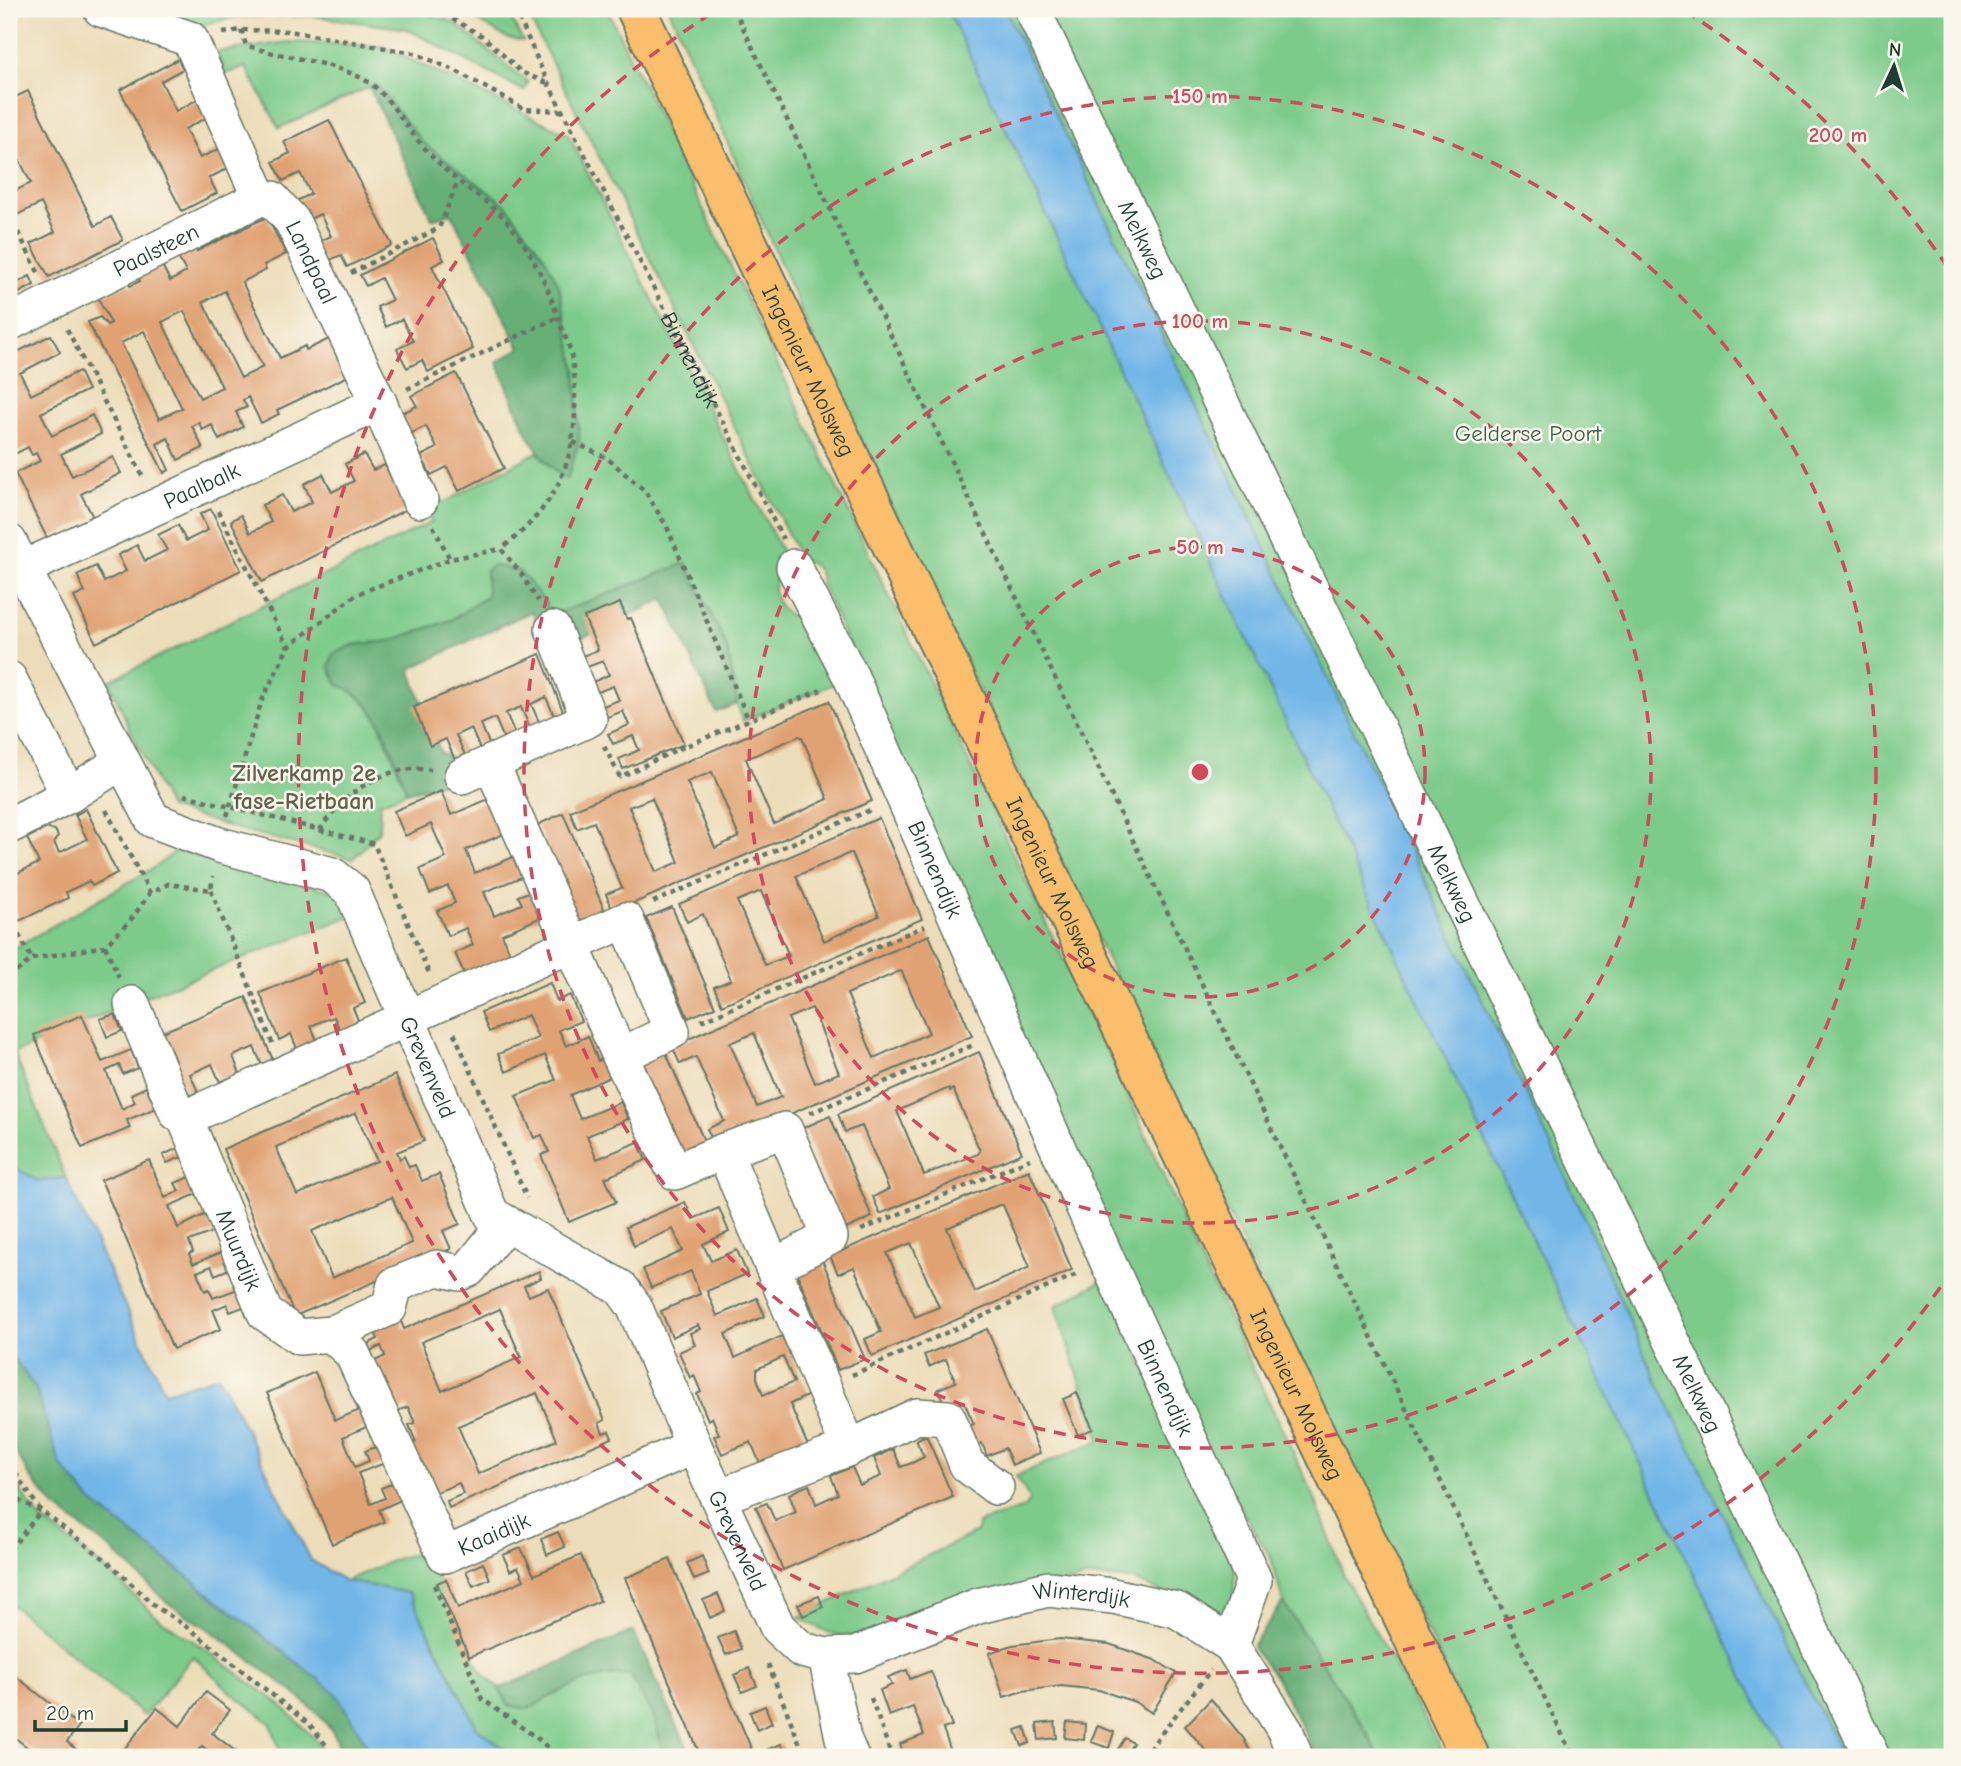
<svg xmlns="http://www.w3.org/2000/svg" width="1961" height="1766" font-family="'Comic Neue',sans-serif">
<rect width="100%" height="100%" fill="#fbf7ec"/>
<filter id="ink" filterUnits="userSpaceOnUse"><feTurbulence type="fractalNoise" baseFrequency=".0143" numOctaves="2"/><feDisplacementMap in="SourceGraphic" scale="14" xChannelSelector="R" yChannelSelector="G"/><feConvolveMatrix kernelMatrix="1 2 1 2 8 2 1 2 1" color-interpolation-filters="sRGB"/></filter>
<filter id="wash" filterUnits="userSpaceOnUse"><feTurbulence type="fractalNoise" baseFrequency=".00686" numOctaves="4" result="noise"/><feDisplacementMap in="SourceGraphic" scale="28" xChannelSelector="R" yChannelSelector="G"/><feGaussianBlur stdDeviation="1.57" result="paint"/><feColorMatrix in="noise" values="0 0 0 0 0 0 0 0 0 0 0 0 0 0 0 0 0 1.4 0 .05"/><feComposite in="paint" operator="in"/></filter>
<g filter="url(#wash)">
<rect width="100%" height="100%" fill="#ecddba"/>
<!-- green -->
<path fill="#7dcb8b" stroke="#4e8460" stroke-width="2" d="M151,9H411L453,22L528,82L524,91L407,29L314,16L237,17L200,25Z
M459,9H506L523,41L507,38Z
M525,9H607L1123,1083L1191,1239L1313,1494L1344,1576L1446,1757H1380L1362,1724L1283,1602L1271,1558L1196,1435L822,585C820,571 816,563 801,560Z
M669,9H1952V1757H1487L833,383Z
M289,42L382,46L568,134L787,562C768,580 770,602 792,617C798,621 806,622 811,628C823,643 832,664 841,681L743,721L737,704L727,647L686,563L556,614H550L545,602L486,571L488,596L451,620L390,641L353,645L352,690L375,713L407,792L380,803L379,831L353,859L234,828L169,808L129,727L109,681L432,522L412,484L426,476L443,503L537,452L558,474L567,479L579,440L576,369L544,256L506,205L422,142L376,84L279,128L246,67L225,74L216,52Z
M176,851L216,860L343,894L351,916L142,998L14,1053L66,1178L38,1181L9,1164V951L155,867Z
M1105,1279L1235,1569L1233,1600L1226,1615L1204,1611L1134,1580L1090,1577L870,1635C836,1638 828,1634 799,1617L977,1532L978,1523L1024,1508L1030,1499L1016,1476L1100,1440L1055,1306Z
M9,1476L41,1519L101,1565L158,1618L202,1647L281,1705L318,1742L324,1757H282L271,1724L230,1691L193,1656L144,1716L9,1602V1538L12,1533Z
M425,1552L479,1669L499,1689L509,1705L528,1709C565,1688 587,1674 630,1675L654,1717L664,1757H515L477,1728L409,1593L345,1581L401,1557Z"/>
<!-- forest -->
<path fill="#66af77" stroke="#427656" stroke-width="2" d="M376,84L422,142L506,205L544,256L559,285L576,369L579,440L567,479C530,459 514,399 497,362L520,348L451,213L432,219L369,87Z
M686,563L727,647L737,704L716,712L664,599L573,642L549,649L532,611L410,669L440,752L455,760L459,778L407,792C392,754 381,699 338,685L329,667L333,654L353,645L390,641L451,620L487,596L486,571L492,565L520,571L545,602L550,614H556Z
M9,1351L36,1389L60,1464L92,1502L336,1693L374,1757H344L333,1732L319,1715L292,1691L213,1632L168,1603L113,1551L54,1506L31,1478L16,1453L9,1428Z
M1283,1602L1362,1724L1380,1757H1315L1312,1747L1277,1679L1253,1649L1252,1646Z
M633,1631L692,1757H664L654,1717L630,1675C588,1674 563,1689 528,1709L509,1705L499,1689Z"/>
<!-- water -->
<path fill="#72b6e8" stroke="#487a8e" stroke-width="2" d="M947,9H1005L1408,844L1571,1188L1649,1364L1842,1757H1782L1416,997L1021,161Z
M9,1164L38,1181L66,1178L165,1392L219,1376L311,1560L345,1581L409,1593L477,1728L515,1757H374L336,1693L92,1502L60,1464L36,1389L9,1351Z"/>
<g id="blocks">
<!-- building -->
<path fill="#e0a273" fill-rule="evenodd" d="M178,59L183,69L161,81L176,111L198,99L208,117L185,129L200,158L223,147L232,166L209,178L217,193L182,211L120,90Z
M28,91L95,226L111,217L123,240L49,277L31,244L55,232L41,203L17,215L9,199V194L31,183L17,155L9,159V100Z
M329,120L392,245L347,267L341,255L324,263L315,244L331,236L320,214L304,222L294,202L311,194L300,173L283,181L273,162L290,153L284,142Z
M267,217L286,254L264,265L266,270L242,282L280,358L305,346L306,350L329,339L348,376L277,410L279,414L261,423L248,397L243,400L247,407L236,412L243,427L219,440L212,425L202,430L199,422L192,426L203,448L178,460L168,438L157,444L169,470L164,473L88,322L100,317L107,325L111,323L98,298L128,283L130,286L140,281L138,277L162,265L170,281L186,272L178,257L196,248L197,251ZM225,291L263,367L241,378L203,302ZM184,311L222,387L200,398L162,322ZM144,331L182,408L159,419L121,343Z
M433,238L444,260L432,266L473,349L428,372L422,360L407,368L397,349L413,341L402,319L386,327L377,307L392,300L381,278L366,286L360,275Z
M30,276L34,285L9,298V287Z
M51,335L60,352L20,373L31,395L79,371L88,390L41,413L52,436L92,415L101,434L61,454L72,476L113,457L121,473L81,494L93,517L48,540L15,473L40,461L36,453L32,455L28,447L9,457V427L11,426L9,422V356Z
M456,373L504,468L459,491L447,467L431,475L421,456L437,448L426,426L410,434L400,414L417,406L411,396Z
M364,454L373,470L385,465L407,509L262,582L231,521L241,515L250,533L271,522L262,505L282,495L291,512L312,502L304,484L323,474L332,492L354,481L345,464Z
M211,509L241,570L96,643L74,597L85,592L77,575L96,566L104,582L126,571L118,555L137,545L145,561L167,550L158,535L178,525L186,541L208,530L200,514Z
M620,603L627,619L631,618L684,744L623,769L619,759L639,750L633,736L613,744L608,734L629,725L623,711L602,719L598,708L619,700L613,686L593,694L588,684L609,675L603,661L582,669L577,658L598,650L584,617Z
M540,654L564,714L555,718L546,697L531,704L540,724L530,728L521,707L506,713L515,734L504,739L495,718L481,724L490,746L480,749L471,728L456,735L465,755L455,760L446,739L430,746L414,707Z
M829,701L872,801L613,912L606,894L622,888L594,822L577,829L570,811ZM799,736L802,737L828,799L774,824L746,759ZM712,772L739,837L715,848L687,782ZM652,798L679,862L656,872L629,807Z
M441,791L451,815L491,798L506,833L466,850L475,873L516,856L524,876L484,892L494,916L522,904L518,896L531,891L542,917L502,934L512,958L466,978L455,953L473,945L466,928L448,936L437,911L455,903L448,886L430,894L420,869L446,858L431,824L405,836L394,811Z
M86,809L117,873L92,886L89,881L66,892L68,898L19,921L9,899V877L39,863L27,838L47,828L55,830L58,836L54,842L59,853L87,839L75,815Z
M563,813L606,914L580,925L537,825Z
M879,818L922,919L722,1005L714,987L731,980L703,914L687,922L679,904ZM850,853H852L879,916L824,941L796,876ZM761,891L789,956L765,965L737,901Z
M672,907L715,1007L688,1018L646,918Z
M929,935L972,1036L715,1146L707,1129L724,1121L696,1057L680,1064L672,1046ZM900,971L902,972L929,1033L874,1058L847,994ZM812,1008L839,1073L815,1083L788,1018ZM754,1033L781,1097L757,1107L730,1043Z
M346,957L365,1003L353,1008L360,1025L341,1033L334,1017L322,1021L311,1026L318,1043L298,1051L291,1034L279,1040L260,993Z
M550,983L557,1001L570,995L581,1021L559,1030L566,1046L588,1036L598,1061L602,1059L610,1077L570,1095L580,1119L621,1102L628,1119L587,1136L597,1159L638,1142L646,1160L605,1178L616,1202L569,1222L541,1155L549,1152L542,1135L534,1138L516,1096L556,1080L545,1055L506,1072L498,1054L538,1038L528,1015L489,1032L481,1012Z
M246,997L273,1060L262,1065L254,1047L233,1056L240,1074L220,1082L212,1064L190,1074L198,1092L187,1097L160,1033Z
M115,1014L122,1031L107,1037L100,1019Z
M82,1015L102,1062L131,1050L138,1068L123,1074L119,1065L106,1071L122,1109L135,1102L131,1094L146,1087L156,1108L127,1120L130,1128L82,1148L34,1035Z
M664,1048L707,1148L681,1160L637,1060Z
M979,1052L1022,1153L880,1214L873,1197L889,1189L862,1126L845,1132L838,1114ZM949,1088L950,1091L953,1089L980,1151L978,1154L924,1175L897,1111Z
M395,1075L424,1141L397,1152L400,1159L404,1156L409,1167L415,1165L422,1181L439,1174L460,1224L443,1231L451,1249L295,1316L223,1149ZM356,1113L377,1161L297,1195L276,1147ZM392,1197L412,1243L332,1278L312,1231Z
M830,1116L872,1217L846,1229L803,1128Z
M178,1148L182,1157L167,1163L163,1155Z
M149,1160L165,1198L179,1191L175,1183L190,1177L197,1194L169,1206L178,1228L206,1214L213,1232L189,1241L193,1252L189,1254L193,1264L222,1252L229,1269L215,1275L211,1266L197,1272L205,1291L209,1289L213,1298L238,1289L246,1306L230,1312L227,1304L213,1310L221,1329L173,1349L101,1180Z
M1029,1170L1072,1270L872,1356L865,1339L881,1332L868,1300L854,1267L838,1274L830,1256ZM999,1205H1003L1030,1267L975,1292L947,1228ZM911,1243L939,1307L915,1317L887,1253Z
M685,1202L693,1219L719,1208L729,1232L703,1244L711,1261L737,1250L747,1274L707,1291L717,1316L757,1298L765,1316L725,1334L735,1358L782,1336L809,1395L790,1404L808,1446L761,1466L751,1442L722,1454L714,1436L719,1434L712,1417L708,1420L697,1394L701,1392L694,1375L690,1378L679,1352L695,1345L690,1333L700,1329L698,1325L672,1337L661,1311L700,1294L691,1271L651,1288L643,1269L683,1251L673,1229L634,1246L626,1227ZM783,1357L794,1382L763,1395L757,1378V1369Z
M822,1260L865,1359L838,1370L796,1271Z
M539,1271L541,1278L524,1286L529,1296L548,1288L605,1420L599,1423L603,1433L609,1431L612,1438L449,1508L447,1501L463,1494L459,1483L432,1494L411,1445L416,1442L409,1425L415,1423L408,1407L397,1411L375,1361L385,1356L381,1346L371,1351L368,1344L378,1339L372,1325L398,1313L404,1329ZM500,1309L521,1357L442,1391L421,1342ZM537,1393L557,1440L478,1474L458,1426Z
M987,1329L1040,1453L1012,1465L1005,1448L987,1456L982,1443L965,1451L956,1431L974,1424L969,1413L964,1401L947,1409L938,1389L956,1382L951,1371L946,1359L929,1367L924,1355Z
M315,1372L335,1420L365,1408L371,1425L343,1437L355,1467L369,1461L365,1451L381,1445L388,1462L358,1473L371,1504L385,1498L381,1488L396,1482L403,1499L379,1510L384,1522L332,1544L267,1393Z
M1077,1393L1093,1429L1078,1435L1063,1399Z
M926,1435L953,1497L783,1570L756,1507L767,1503L775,1521L796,1512L789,1494L799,1489L809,1485L816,1504L838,1494L831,1476L852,1467L860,1485L881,1476L874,1458L893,1449L901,1467L912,1463L924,1457L916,1440Z
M558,1532L565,1547L547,1555L541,1539Z
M521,1548L534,1575L581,1555L600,1601L469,1657L437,1583L446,1579L458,1608L487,1596L524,1580L518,1567L510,1571L503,1555Z
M702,1556L709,1574L694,1580L687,1563Z
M670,1559L678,1578L755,1757H701L689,1728L625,1578Z
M483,1563L490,1579L473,1586L466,1571Z
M718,1594L725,1611L710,1618L703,1600Z
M819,1596L823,1607L803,1616L798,1604Z
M734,1631L741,1649L726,1655L718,1638Z
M1060,1639L1109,1644L1155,1660L1176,1673L1152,1713L1135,1702L1099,1690L1061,1686L1023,1691L1004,1697L989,1653L1012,1645Z
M749,1668L757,1686L742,1692L734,1675Z
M907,1670L910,1679L931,1671L952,1726L943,1729L953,1757H905L900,1744L924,1735L919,1722L913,1707L889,1716L880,1690L892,1685L888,1677Z
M9,1671L79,1726L67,1742L78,1751L73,1757H40L9,1733Z
M206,1692L230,1710L212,1733L243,1757H212L214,1755L202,1746L193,1757H169L161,1751L156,1757H118L157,1708L180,1726Z
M1211,1699L1244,1739L1253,1757H1211L1185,1726Z
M765,1706L772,1723L757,1730L750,1712Z
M1055,1722L1057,1738L1039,1740L1037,1724Z
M1067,1722L1085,1724L1084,1740L1065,1738Z
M1097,1726L1114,1732L1109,1748L1091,1742Z
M1025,1727L1030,1743L1022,1746L1016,1730Z
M1125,1738L1133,1743L1125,1756L1117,1751Z
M781,1744L785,1752L769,1757L766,1750Z"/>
</g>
</g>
<g filter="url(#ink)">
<use href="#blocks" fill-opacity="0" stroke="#677563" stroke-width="2"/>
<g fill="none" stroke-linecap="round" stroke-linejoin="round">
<defs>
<g id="minor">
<path id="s2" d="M101,9L190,39L260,198L272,199L292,221L379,403L420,500"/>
<path id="s3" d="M1032,9L1872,1757"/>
<path id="s4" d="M9,323L260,198"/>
<path id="s5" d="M9,542L153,820L219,845L332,875L352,891L492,1215L621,1288L634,1306L694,1446L778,1628L802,1650L826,1656L855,1655L978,1606L1048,1589L1113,1596L1177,1610L1231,1645L1286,1732L1295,1757"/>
<path id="s6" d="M794,567L851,677L1107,1260L1254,1580L1231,1645"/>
<path id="s7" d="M22,569L379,403"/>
<path d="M553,629L589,719L491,763L620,1056L675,1172L724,1151L849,1448"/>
<path d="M9,679L69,795"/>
<path d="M462,776L491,763"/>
<path d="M9,826L69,795L121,762"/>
<path id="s8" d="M132,1004L177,1113L185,1118L265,1313L299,1337L331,1334L389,1308L395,1285L437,1268L460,1273L469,1269L506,1223"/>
<path d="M185,1118L626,920L672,1031L620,1056"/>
<path d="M724,1151L785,1130L830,1237L773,1267"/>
<path id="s9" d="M331,1334L352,1353L445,1555L694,1446"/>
<path d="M719,1497L849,1448L917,1416L948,1418L967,1465L996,1487"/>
<path d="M826,1656L843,1738L851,1757"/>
</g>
<g id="major">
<path id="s10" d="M636,9L1470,1757"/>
</g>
</defs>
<!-- minor casing -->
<use href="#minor" stroke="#677563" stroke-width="38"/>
<!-- major casing -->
<use href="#major" stroke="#677563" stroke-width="42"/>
<!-- path -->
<g stroke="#677563" stroke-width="4.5" stroke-dasharray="5 5" stroke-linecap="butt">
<path d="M435,9L484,37L521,72L547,83"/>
<path id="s1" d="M515,9L548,83L783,539"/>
<path d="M734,9L1573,1757"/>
<path d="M241,30L246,45C283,59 347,62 376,88C394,104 406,128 423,146C434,159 447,172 461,183C473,193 487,201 498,212C527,241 545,279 558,317C561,327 566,337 569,347C574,364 575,382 575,400C576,466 553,509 501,549"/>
<path d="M223,33L241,30L289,31L414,53L456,71L524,109L562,111"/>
<path d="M9,214L39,274"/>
<path d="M351,273L439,228L458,181"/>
<path d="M67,329L143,477"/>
<path d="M407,389L558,317"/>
<path d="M573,442L607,458L645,491L667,527L749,721"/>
<path d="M218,511L288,647"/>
<path d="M433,526L450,559L501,549L522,575L538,601"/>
<path d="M604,746L620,777L674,751L821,690"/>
<path d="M184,795L320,830C342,794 387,762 431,770"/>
<path d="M106,810L150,893"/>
<path d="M227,816L261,703L288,647L357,594L450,559"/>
<path d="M320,830L374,844L429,973"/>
<path d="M211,890L273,1045"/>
<path d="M653,902L873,809"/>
<path d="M9,917L32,959"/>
<path d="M105,946L119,977"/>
<path d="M9,978L32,959L105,946L130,921L150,893L168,884L211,890L213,876"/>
<path d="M701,1021L925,926"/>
<path d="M454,1033L527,1198"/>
<path d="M810,1113L976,1044"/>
<path d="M861,1230L1030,1159"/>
<path d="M852,1375L1077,1274"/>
<path d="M9,1454L18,1477L41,1511L106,1560L155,1606L190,1629L310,1725L326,1745L331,1757"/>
<path d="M9,1496L41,1511L9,1551"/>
<path d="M434,1585L482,1699L541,1741L557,1757"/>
<path d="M768,1664L805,1757"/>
<path d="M871,1698L892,1757"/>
<path d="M798,1757L813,1751"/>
<path d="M1143,1757L1211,1670"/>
</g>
<!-- minor -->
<use href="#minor" stroke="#fff" stroke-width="35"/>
<!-- major -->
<use href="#major" stroke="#fabe6d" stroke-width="38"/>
</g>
</g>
<!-- distance rings -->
<g fill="none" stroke="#d1495b" stroke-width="3.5" stroke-dasharray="12 9">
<circle cx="1200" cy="772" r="225"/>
<circle cx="1200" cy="772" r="451"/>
<circle cx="1200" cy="772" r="676"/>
<path d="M1952 1270A902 902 0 1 1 715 11M1685 11A902 902 0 0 1 1952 274"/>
</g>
<g text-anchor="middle" stroke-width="5" stroke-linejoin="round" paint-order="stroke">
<!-- street labels -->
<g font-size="23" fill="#1f3d34" stroke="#fbf7ec">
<text dy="8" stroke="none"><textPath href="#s3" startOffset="256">Melkweg</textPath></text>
<text dy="8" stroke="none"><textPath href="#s4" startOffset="164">Paalsteen</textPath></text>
<text dy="8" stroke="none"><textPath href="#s2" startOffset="355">Landpaal</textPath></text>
<text dy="8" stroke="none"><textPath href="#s1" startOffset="392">Binnendijk</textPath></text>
<text dy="8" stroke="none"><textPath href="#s10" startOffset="401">Ingenieur Molsweg</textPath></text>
<text dy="8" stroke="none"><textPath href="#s7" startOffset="198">Paalbalk</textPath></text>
<text dy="8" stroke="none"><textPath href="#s6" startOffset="334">Binnendijk</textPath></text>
<text dy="8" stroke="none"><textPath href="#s10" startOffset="968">Ingenieur Molsweg</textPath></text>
<text dy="8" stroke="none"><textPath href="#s3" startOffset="970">Melkweg</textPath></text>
<text dy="8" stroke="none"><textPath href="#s5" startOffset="718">Grevenveld</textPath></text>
<text dy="8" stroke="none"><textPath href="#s8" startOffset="270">Muurdijk</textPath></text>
<text dy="8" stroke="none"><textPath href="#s6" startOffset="901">Binnendijk</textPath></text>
<text dy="8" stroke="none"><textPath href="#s3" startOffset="1536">Melkweg</textPath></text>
<text dy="8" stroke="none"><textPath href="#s10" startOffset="1535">Ingenieur Molsweg</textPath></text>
<text dy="8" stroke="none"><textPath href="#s9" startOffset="304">Kaaidijk</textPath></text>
<text dy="8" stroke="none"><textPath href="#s5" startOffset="1306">Grevenveld</textPath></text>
<text dy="8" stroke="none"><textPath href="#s5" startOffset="1727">Winterdijk</textPath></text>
</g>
<!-- park labels -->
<g font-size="23" fill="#36604a" stroke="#fbf7ec">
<text x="1528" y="441">Gelderse Poort</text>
</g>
<!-- neighbourhood labels -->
<g font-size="24" font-weight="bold" fill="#63604a" stroke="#fbf7ec">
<text x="304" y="781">Zilverkamp 2e<tspan x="304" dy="28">fase-Rietbaan</tspan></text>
</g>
</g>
<circle cx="1200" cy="772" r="10" fill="#d1495b" stroke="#fbf7ec" stroke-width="3.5"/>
<g font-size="21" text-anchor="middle" font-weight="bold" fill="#d1495b" stroke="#fbf7ec" stroke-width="5" stroke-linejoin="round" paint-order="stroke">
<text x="1200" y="103">150 m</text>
<text x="1838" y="142">200 m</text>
<text x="1200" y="328">100 m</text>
<text x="1200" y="554">50 m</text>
</g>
<!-- margin -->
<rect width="1961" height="1766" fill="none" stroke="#fbf7ec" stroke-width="35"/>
<!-- north arrow -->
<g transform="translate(1894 66) rotate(4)" stroke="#fbf7ec" stroke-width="5" paint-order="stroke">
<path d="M0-5L12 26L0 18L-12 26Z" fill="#1f3d34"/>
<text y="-10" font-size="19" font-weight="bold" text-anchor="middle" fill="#1f3d34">N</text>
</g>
<!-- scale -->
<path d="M35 1720v10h91v-10" fill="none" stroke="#1f3d34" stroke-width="3.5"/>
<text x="46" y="1720" font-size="21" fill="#1f3d34" stroke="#fbf7ec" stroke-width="5" paint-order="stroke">20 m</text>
</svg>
